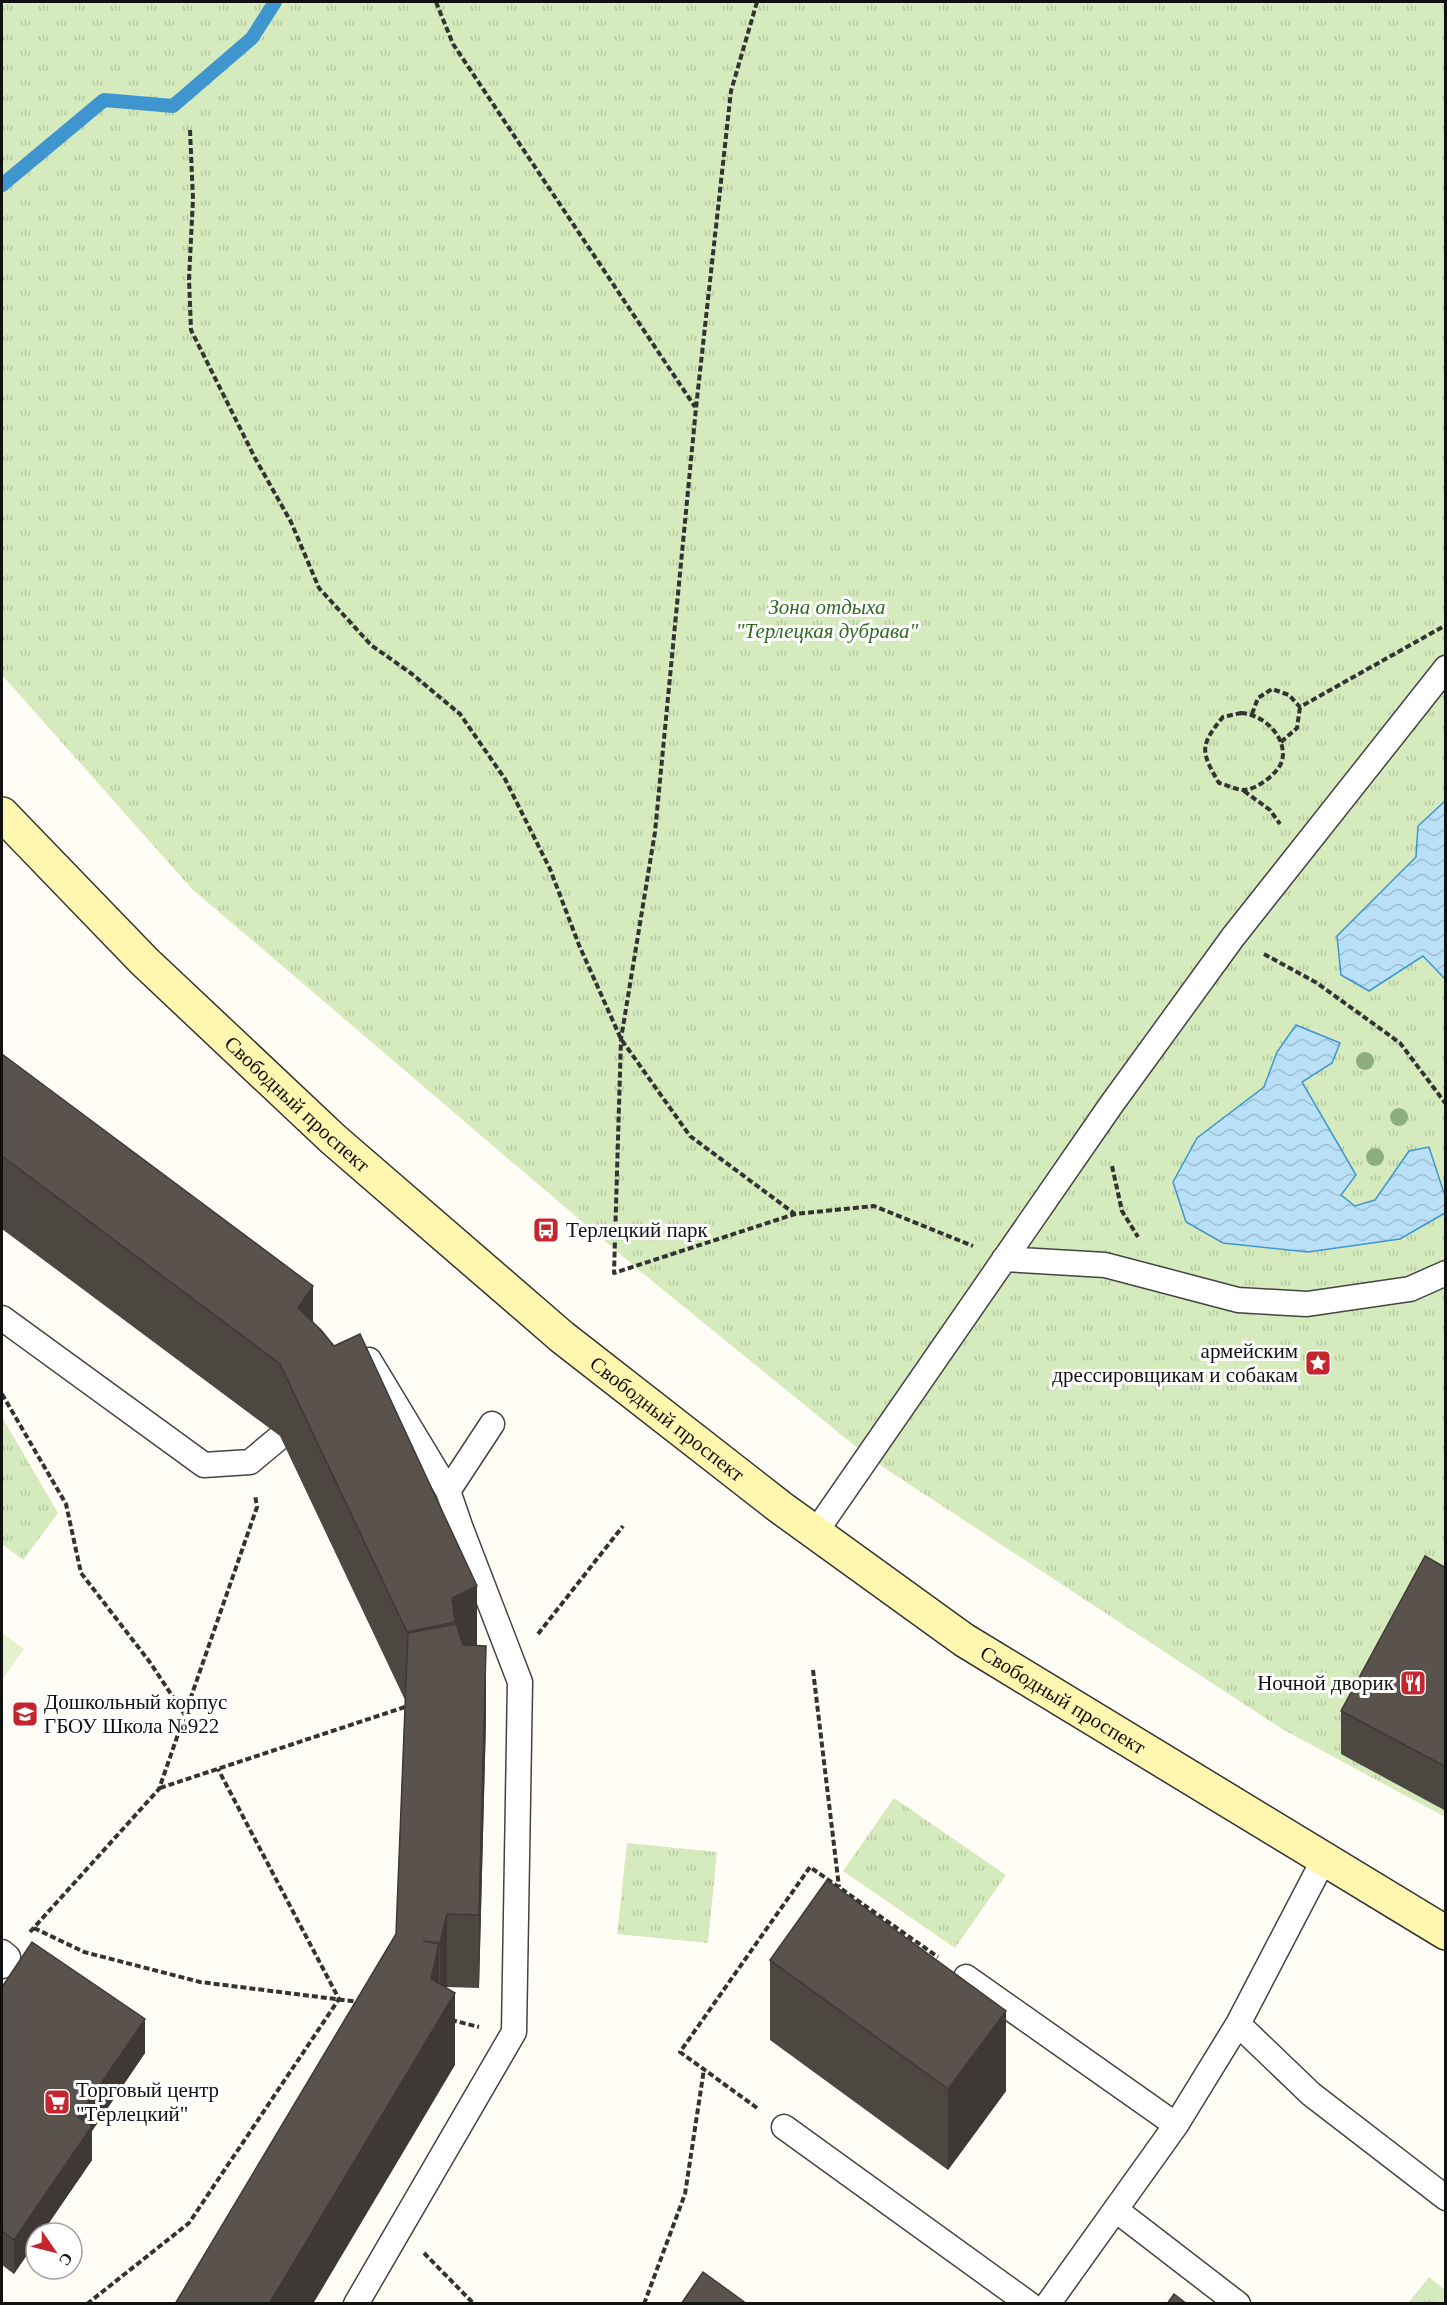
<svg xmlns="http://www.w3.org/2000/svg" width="1447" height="2305" font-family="Georgia,serif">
<defs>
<pattern id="park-tufts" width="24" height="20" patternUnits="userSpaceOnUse" patternTransform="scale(1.5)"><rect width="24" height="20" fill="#d5ebbd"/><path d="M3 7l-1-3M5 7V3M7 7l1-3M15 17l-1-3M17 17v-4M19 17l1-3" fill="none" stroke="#b6c8a1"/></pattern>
<pattern id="water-waves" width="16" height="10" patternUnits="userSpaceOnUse" patternTransform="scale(1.5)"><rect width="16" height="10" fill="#b9e0f7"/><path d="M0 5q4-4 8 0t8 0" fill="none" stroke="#9ebfd3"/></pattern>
</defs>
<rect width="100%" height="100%" fill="#fffdf5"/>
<!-- park -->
<path fill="url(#park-tufts)" d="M2,2H1445V1817L1282,1729L883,1467L850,1442L640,1271L192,889L2,675Z
M2,1417L58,1513L23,1560L2,1544Z
M894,1798L1006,1875L955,1948L843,1871Z
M627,1843L717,1852L708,1943L617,1934Z
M1429,2277L1445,2290V2303H1408Z"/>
<!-- pitch -->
<path fill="#e6f2cf" d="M2,1633L24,1649L2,1680Z"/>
<!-- water -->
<path fill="url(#water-waves)" stroke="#3f96cf" stroke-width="1.5" d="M1445,801V979L1423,956L1369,991L1341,975L1337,936L1416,857L1418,826Z
M1296,1025L1340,1043L1332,1063L1302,1082L1356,1175L1341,1195L1355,1206L1375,1200L1409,1151L1429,1147L1445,1196V1213L1400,1239L1308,1252L1223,1243L1186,1222L1173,1182L1197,1138L1264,1087L1277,1052Z"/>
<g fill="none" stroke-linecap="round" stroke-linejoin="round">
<!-- stream -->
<path stroke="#3f96cf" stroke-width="14" d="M2,185L104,100L173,106L252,38L275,2"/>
<defs>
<path id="lane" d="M1004,1259L1105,1265L1238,1300L1307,1304L1410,1289L1446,1273
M2,1318L204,1465L250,1462L280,1437
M361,1367L369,1360L448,1491
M815,1533L1111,1105L1233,937L1446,668
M2,1952L8,1957L2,1966
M966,1977L1176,2125
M1238,2024L1311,2094L1446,2198
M784,2127L1029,2304
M1116,2210L1238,2304
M356,2304L514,2032L520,1682L460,1526L448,1491L492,1424
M1048,2304L1176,2125L1238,2024L1324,1859"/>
<g id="secondary">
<path id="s1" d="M2,814L144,961L333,1139L562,1337L780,1507L964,1640L1446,1933"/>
</g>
</defs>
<!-- lane casing -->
<use href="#lane" stroke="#444" stroke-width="27"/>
<!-- secondary casing -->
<use href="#secondary" stroke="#333" stroke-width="36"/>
<!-- path -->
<path stroke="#333" stroke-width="4" stroke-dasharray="6 3" stroke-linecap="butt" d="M436,2L453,44L695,407
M757,2L731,91L696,408L655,832L621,1039L614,1273L795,1214L874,1206L973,1246
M190,130L193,199L189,279L191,330L255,458L291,522L319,588L371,645L412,674L460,714L505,779L550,869L579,945L621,1039L690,1136L795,1214
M1241,713C1263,714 1288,737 1282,761C1278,774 1255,791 1242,790C1235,789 1227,785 1219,783C1200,751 1200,745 1223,717Z
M1252,714L1258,698L1272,689L1289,695L1300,707L1446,625
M1281,742L1297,728L1300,707
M1244,791L1270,810L1280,824
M1264,954L1317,983L1400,1043L1446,1104
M1112,1166L1122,1211L1138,1237
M2,1394L66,1504L81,1573L149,1661L185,1715
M538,1634L623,1526
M813,1670L839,1887
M160,1788L408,1706
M34,1928L84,1952L200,1982L359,2002
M30,1932L159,1789L257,1507L255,1495
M451,2020L479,2027
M757,2108L680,2052L810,1867L938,1957
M424,2253L474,2304
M87,2304L189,2223L339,1999L218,1769
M644,2304L685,2194L704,2069"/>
<!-- lane -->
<use href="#lane" stroke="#fff" stroke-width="24"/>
<!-- secondary -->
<use href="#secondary" stroke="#fff6b0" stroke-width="33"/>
</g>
<!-- trees -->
<g fill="#8dad7f">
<circle cx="1365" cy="1061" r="9"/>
<circle cx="1399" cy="1117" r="9"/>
<circle cx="1375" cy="1157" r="9"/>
</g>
<!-- wall -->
<path fill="#4d4742" d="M2,1054L313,1321L477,1646L486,1719L479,1988L447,1987L455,2065L396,1934L405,1700L280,1436L2,1229Z
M1446,1568V1811L1341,1754V1711Z
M770,1960L1006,2091L948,2170L770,2040Z
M2,1987L145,2053L92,2131V2160L42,2233H36L14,2274L2,2265Z"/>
<!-- shaded-wall -->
<path fill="#3f3936" d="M313,1286V1358L298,1308Z
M477,1586V1658L455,1669V1622L452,1598Z
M486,1646V1719L479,1988V1915Z
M447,1914V1987L440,2016V1943Z
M439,1944V2017L455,1993V2065L313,2304H269L431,1979Z
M1006,2011V2091L948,2170V2089Z
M145,2019V2053L92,2131V2160L42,2233H36V2242L14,2274V2240L78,2117Z"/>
<!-- building -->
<path fill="#5a524d" stroke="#3f3936" stroke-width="1.5" d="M2,1054L313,1286L298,1308L321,1330L334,1346L360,1334L477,1586L452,1598L455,1622L407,1632L280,1364L2,1156Z
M1425,1556L1446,1568V1767L1341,1711Z
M456,1624L463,1645L486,1646L479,1915L447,1914L440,1943L423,1941L439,1944L431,1979L455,1993L269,2304H175L396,1934L408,1633Z
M827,1880L1006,2011L948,2089L770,1960Z
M32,1942L145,2019L78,2117L92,2126L14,2240L2,2231V1987Z
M703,2272L747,2304H681Z
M1174,2294L1187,2304H1167Z"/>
<!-- icons -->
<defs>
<symbol id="bus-square" viewBox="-11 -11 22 22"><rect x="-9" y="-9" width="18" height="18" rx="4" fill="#c4262e" stroke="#fff"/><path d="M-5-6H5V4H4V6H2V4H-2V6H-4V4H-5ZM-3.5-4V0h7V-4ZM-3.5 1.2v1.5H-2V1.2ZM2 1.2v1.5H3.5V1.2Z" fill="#fff"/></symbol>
<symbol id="sight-square" viewBox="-11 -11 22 22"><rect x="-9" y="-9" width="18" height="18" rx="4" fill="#c4262e" stroke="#fff"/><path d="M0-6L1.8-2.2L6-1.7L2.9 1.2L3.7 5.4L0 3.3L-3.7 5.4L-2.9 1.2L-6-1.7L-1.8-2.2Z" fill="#fff"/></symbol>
<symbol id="restaurant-square" viewBox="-11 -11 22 22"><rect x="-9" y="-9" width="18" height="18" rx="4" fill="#c4262e" stroke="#fff"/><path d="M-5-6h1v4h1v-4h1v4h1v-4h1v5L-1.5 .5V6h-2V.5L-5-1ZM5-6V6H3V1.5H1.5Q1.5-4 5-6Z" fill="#fff"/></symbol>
<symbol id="school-square" viewBox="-11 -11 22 22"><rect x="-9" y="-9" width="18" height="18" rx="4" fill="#c4262e" stroke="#fff"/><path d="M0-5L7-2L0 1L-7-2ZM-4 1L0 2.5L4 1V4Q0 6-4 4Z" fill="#fff"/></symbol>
<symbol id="supermarket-square" viewBox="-11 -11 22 22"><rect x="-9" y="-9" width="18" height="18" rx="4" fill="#c4262e" stroke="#fff"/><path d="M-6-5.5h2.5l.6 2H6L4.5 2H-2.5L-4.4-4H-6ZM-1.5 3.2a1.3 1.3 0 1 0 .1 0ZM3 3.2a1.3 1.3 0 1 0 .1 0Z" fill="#fff"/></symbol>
</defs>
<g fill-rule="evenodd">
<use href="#bus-square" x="531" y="1215" width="30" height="30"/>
<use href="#sight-square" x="1303" y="1348" width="30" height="30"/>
<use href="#restaurant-square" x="1398" y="1668" width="30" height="30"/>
<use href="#school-square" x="10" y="1699" width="30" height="30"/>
<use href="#supermarket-square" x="42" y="2087" width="30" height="30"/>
</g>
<g text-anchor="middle" stroke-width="6" stroke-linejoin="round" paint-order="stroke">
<!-- park labels -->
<g font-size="21" font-style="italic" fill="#2f6b1f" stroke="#fff">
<text x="827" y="614">Зона отдыха<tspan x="827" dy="24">"Терлецкая дубрава"</tspan></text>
</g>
<!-- street labels -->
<g font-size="21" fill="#111" stroke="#fff">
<text dy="7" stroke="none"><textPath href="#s1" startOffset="414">Свободный проспект</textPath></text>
<text dy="7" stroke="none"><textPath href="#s1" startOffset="900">Свободный проспект</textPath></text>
<text dy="7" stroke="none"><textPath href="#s1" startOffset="1386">Свободный проспект</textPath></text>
</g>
<!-- poi labels -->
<g font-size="21" fill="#111" stroke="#fff" text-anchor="start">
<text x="566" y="1237">Терлецкий парк</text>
<text x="1298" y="1358" text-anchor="end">армейским<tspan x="1298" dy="24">дрессировщикам и собакам</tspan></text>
<text x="1394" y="1690" text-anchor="end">Ночной дворик</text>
<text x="44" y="1709">Дошкольный корпус<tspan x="44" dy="24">ГБОУ Школа №922</tspan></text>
<text x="76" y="2097">Торговый центр<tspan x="76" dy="24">"Терлецкий"</tspan></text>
</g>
</g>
<!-- border -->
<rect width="1447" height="2305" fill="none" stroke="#111111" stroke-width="6"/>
<!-- north arrow -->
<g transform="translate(54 2251) rotate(125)"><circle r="28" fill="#ffffff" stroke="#a0a0a0" stroke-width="1.5"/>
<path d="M0-4.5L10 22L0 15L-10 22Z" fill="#c4262e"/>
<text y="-9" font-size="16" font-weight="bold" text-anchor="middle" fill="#111111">С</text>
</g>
</svg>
